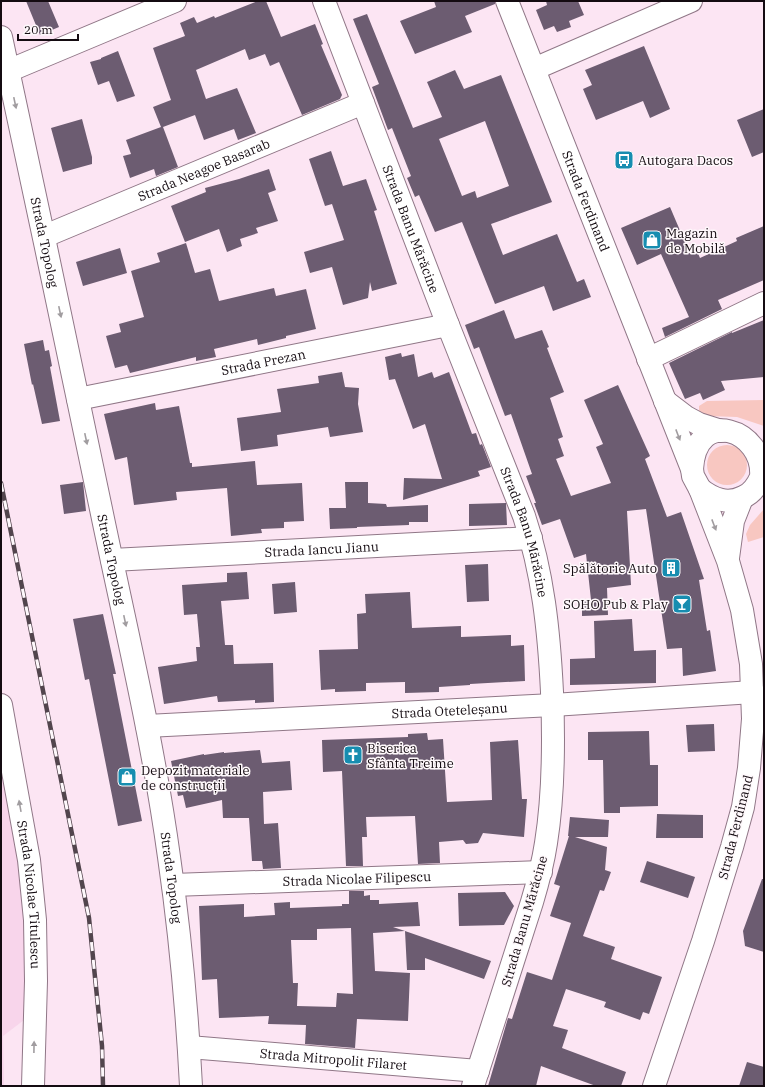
<svg xmlns="http://www.w3.org/2000/svg" width="765" height="1087" font-family="'IBM Plex Serif',serif">
<rect width="100%" height="100%" fill="#fce5f3"/>
<!-- built -->
<path fill="#f8d5eb" d="M1,756L21,863L24,923V1020L3,1036L4,1085H1Z"/>
<!-- green -->
<path fill="#f8c7c1" d="M764,400V426L737,417L707,416L699,414V406L707,401Z
M707 465a20 20 0 1 1 40 0a20 20 0 1 1-40 0Z
M764,509V537L748,542L746,534L750,525Z"/>
<!-- building -->
<path fill="#6c5c71" fill-rule="evenodd" d="M26,1H48L59,27L40,35Z
M258,1H266L281,37L315,24L323,44L321,45L342,95L340,99L302,115L279,62L270,66L265,54L249,60L245,49L196,70L206,99L237,88L256,133L238,140L234,129L204,140L195,115L163,127L178,167L156,176L154,169L130,178L123,156L131,154L126,140L161,127L153,107L171,100L153,48L185,36L180,23L194,17L197,23L214,16L215,18Z
M434,1H495V4L465,16L472,32L415,54L400,21L436,7Z
M546,1H578L584,15L569,21L571,27L557,32L554,26L544,30L536,10L547,5Z
M367,14L413,128L442,117L427,82L455,70L464,89L501,75L552,202L491,224L503,255L557,234L577,282L584,279L591,297L553,311L544,286L495,304L462,222L435,232L419,195L415,197L407,178L411,176L392,128L388,130L372,87L379,84L353,19ZM485,121L509,186L477,198L475,191L462,196L439,139Z
M644,46L670,109L650,118L643,101L596,120L583,89L592,85L585,70Z
M118,51L135,96L117,102L109,81L98,85L90,62L101,59V58Z
M764,109V152L752,157L737,120Z
M82,119L92,157V164L63,172L51,128Z
M331,151L343,186L366,179L377,210L374,211L397,284L372,291L370,282L368,298L343,305L332,267L310,273L304,252L344,240L332,204L325,206L309,159Z
M269,169L276,190L268,193L278,221L256,228L258,233L240,239L242,246L227,252L219,229L185,242L171,206L206,192L205,188L239,179Z
M670,207L690,254L697,251L700,258L737,241L736,238L764,226V280L718,300L722,309L665,337L662,328L689,317L661,254L637,265L621,228Z
M186,243L195,273L210,269L219,301L274,288L276,296L306,289L316,329L286,336V338L258,345L257,339L214,349L216,357L196,361V357L130,373L127,365L115,368L106,336L121,332L119,324L144,317L131,271L160,262L157,253Z
M120,248L127,273L83,286L76,262Z
M504,310L515,339L542,330L549,347L547,348L564,392L550,398L563,437L558,439L564,456L556,459L571,496L611,483L596,447L603,444L584,400L618,385L650,456L645,459L667,517L681,512L704,579L699,580L707,631L710,630L716,671L683,676L682,648L667,649L646,509L627,511L631,585L607,588L608,615L582,616V600H591L586,554L574,558L560,519L542,525L534,503H536L526,476L532,474L511,414L505,416L479,347L474,349L465,325Z
M764,320V377L721,381L725,390L703,400L700,393L685,399L669,363L732,332V333Z
M43,340L45,351L49,350L52,366L50,367L60,421L42,424L33,384L32,385L24,344Z
M401,353L402,357L414,354L418,377L432,372L434,378L449,372L472,434L476,433L480,445L482,444L491,467L478,471L480,476L403,500L404,478L442,479L425,424L413,429L395,379L389,380L385,357Z
M342,372L345,387L359,388L358,404L363,432L330,437L328,427L277,435L278,446L241,451L237,418L281,412L277,389L319,383L318,376Z
M155,403L156,410L179,406L190,463H192V467L255,461L257,485L302,483L304,521L284,522V528L261,529L262,533L231,536L227,488L176,492L177,500L134,505L127,457L115,460L104,414Z
M83,482L86,511L64,514L60,485Z
M345,482H368V503L386,504L387,507L428,505V522H409V525L357,527V528L330,529L329,508H346Z
M506,503L507,525L469,526V504Z
M488,564L489,601L467,602L465,565Z
M247,572L249,599L221,601L225,645H233L234,664L273,663L274,702L255,703V700L218,702L217,696L164,704L158,667L197,661L196,647H200L197,614L184,615L182,585L227,582V573Z
M295,582L297,612L274,614L272,584Z
M410,592L412,628L461,626V637L511,635V646L524,645L525,681L470,684V685L439,687V692L405,693V682L366,683V691L335,692V689L321,690L319,650L358,649L357,614L366,613L365,594Z
M103,614L116,674H113L142,821L118,826L89,679L85,680L73,619Z
M632,619L634,651L656,650V683L570,685V659L595,658L594,621Z
M714,724L715,751L688,752L686,725Z
M649,731L650,765H658V806L620,807V813H604L603,760H588V732Z
M427,733L428,740L443,739L447,802L492,800L490,742L518,740L522,799H527L524,837L483,833L478,843L466,844L463,840L439,842L440,863L418,864L415,816L366,817L367,837H362L363,866H346L342,771L323,772L322,740L408,737V734Z
M260,750L262,763L290,761L292,790L263,792L264,824L278,823L281,868L263,869L262,861H252L249,818H223L222,800L186,808L183,795L178,796L171,761L204,754V755L224,752V753Z
M657,814L703,815V838H656Z
M570,817L609,820L608,837H575L607,847L605,870L611,872L604,891L600,890L583,936L615,947L611,959L662,977L649,1014L643,1012L640,1020L604,1007L606,1002L566,989L553,1026L568,1030L562,1048L626,1072L621,1086H596L541,1066L536,1086H488L508,1018L512,1019L527,972L552,980L571,923L550,916L560,886L554,884L569,836H568Z
M647,861L695,877L688,898L640,882Z
M762,879H764V952L745,946L743,931Z
M349,891H364V896L370,895V900H379V904L418,902L420,926L393,927L405,931L373,933L375,971L410,973L408,1021L357,1019L355,1048L305,1044L306,1025L268,1024L269,1016L219,1018L217,979L202,980L199,906L244,904V917L275,915L274,903L290,902V908L342,906V904H349ZM351,928L353,994L337,993L336,1007L297,1006L298,983H293L291,940H317V929Z
M505,892L514,906L504,925L459,926L458,893Z
M405,931L491,961L484,979L425,958V970H407Z
M747,1062L764,1067V1086H739Z"/>
<g fill="none" stroke-linecap="round" stroke-linejoin="round">
<defs>
<g id="minor">
<path id="s1" d="M324,1L448,325L524,516C543,573 549,631 552,692C554,742 554,793 546,843C543,863 538,882 532,902L473,1086"/>
<path d="M534,69L691,1"/>
<path d="M8,71L175,1"/>
<path id="s2" d="M45,236L363,103"/>
<path d="M648,359L764,303"/>
<path id="s3" d="M78,399L448,325"/>
<path id="s4" d="M112,560L531,538"/>
<path id="s5" d="M147,726L553,705L753,692"/>
<path id="s6" d="M173,885L541,872"/>
<path id="s7" d="M189,1047L478,1071"/>
</g>
<g id="tertiary">
<path id="s8" d="M507,1L692,469L693,476L700,489L728,561L742,610L751,664L753,719L749,768L743,807L732,847L703,941L654,1086"/>
<path d="M665,401L686,417L699,424L721,431"/>
<path d="M692,469C696,405 765,430 761,477C757,486 751,494 743,497C727,505 713,499 700,489"/>
<path d="M728,558L733,521L742,498"/>
</g>
<g id="secondary">
<path id="s9" d="M1,37C35,194 68,352 101,509C125,625 153,740 169,857C180,933 187,1009 191,1086"/>
<path id="s10" d="M1,705L29,860L35,920L36,981L33,1086"/>
</g>
</defs>
<!-- minor casing -->
<use href="#minor" stroke="#907787" stroke-width="24"/>
<!-- tertiary casing -->
<use href="#tertiary" stroke="#907787" stroke-width="24"/>
<!-- secondary casing -->
<use href="#secondary" stroke="#907787" stroke-width="24"/>
<!-- minor -->
<use href="#minor" stroke="#fff" stroke-width="22"/>
<!-- tertiary -->
<use href="#tertiary" stroke="#fff" stroke-width="22"/>
<!-- secondary -->
<use href="#secondary" stroke="#fff" stroke-width="22"/>
<defs>
<path id="rail" d="M1,483L89,918L102,1046L103,1086"/>
</defs>
<!-- rail casing -->
<use href="#rail" stroke="#52454d" stroke-width="4.5"/>
<!-- rail -->
<use href="#rail" stroke="#fef8fb" stroke-width="3" stroke-dasharray="9" stroke-linecap="butt"/>
</g>
<!-- one-way arrows -->
<defs><path id="oneway-solid" d="M-6-.8H1V-3.2L6.5 0L1 3.2V.8H-6Z"/></defs>
<g fill="#a19da0">
<use href="#oneway-solid" transform="translate(15 103) rotate(78)"/>
<use href="#oneway-solid" transform="translate(60 312) rotate(78)"/>
<use href="#oneway-solid" transform="translate(678 435) rotate(69)"/>
<use href="#oneway-solid" transform="translate(86 439) rotate(78)"/>
<use href="#oneway-solid" transform="translate(714 525) rotate(69)"/>
<use href="#oneway-solid" transform="translate(125 621) rotate(78)"/>
<use href="#oneway-solid" transform="translate(20 806) rotate(-100)"/>
<use href="#oneway-solid" transform="translate(34 1047) rotate(-89)"/>
</g>
<!-- icons -->
<defs>
<symbol id="bus-square" viewBox="-11 -11 22 22"><rect x="-9" y="-9" width="18" height="18" rx="4" fill="#178db0" stroke="#fef8fb"/><path d="M-5-6H5V4H4V6H2V4H-2V6H-4V4H-5ZM-3.5-4V0h7V-4ZM-3.5 1.2v1.5H-2V1.2ZM2 1.2v1.5H3.5V1.2Z" fill="#fff"/></symbol>
<symbol id="shop-square" viewBox="-11 -11 22 22"><rect x="-9" y="-9" width="18" height="18" rx="4" fill="#178db0" stroke="#fef8fb"/><path d="M-5-2.5h2.3a2.7 3.5 0 0 1 5.4 0H5L5.5 6h-11ZM-1.5-2.5h3a1.5 2.3 0 0 0-3 0Z" fill="#fff"/></symbol>
<symbol id="building-square" viewBox="-11 -11 22 22"><rect x="-9" y="-9" width="18" height="18" rx="4" fill="#178db0" stroke="#fef8fb"/><path d="M-4-6H4V6H1V3H-1V6H-4ZM-2.5-4.3h1.7v1.8h-1.7ZM.8-4.3h1.7v1.8H.8ZM-2.5-1h1.7V.8h-1.7ZM.8-1h1.7V.8H.8Z" fill="#fff"/></symbol>
<symbol id="bar-square" viewBox="-11 -11 22 22"><rect x="-9" y="-9" width="18" height="18" rx="4" fill="#178db0" stroke="#fef8fb"/><path d="M-6-5H6L.8 .8V4.5H3.5V6h-7V4.5H-.8V.8Z" fill="#fff"/></symbol>
<symbol id="church-square" viewBox="-11 -11 22 22"><rect x="-9" y="-9" width="18" height="18" rx="4" fill="#178db0" stroke="#fef8fb"/><path d="M-1.2-6h2.4v3.5h3.3v2.4h-3.3V6h-2.4V-.1h-3.3v-2.4h3.3Z" fill="#fff"/></symbol>
</defs>
<g fill-rule="evenodd">
<use href="#bus-square" x="613" y="149" width="22" height="22"/>
<use href="#shop-square" x="641" y="229" width="22" height="22"/>
<use href="#building-square" x="660" y="557" width="22" height="22"/>
<use href="#bar-square" x="671" y="593" width="22" height="22"/>
<use href="#church-square" x="342" y="744" width="22" height="22"/>
<use href="#shop-square" x="116" y="766" width="22" height="22"/>
</g>
<g text-anchor="middle" stroke-width="3" stroke-linejoin="round" paint-order="stroke">
<!-- poi labels -->
<g font-size="13" fill="#140b11" stroke="#fef8fb" text-anchor="start">
<text x="638" y="165">Autogara Dacos</text>
<text x="666" y="238">Magazin<tspan x="666" dy="15">de Mobilă</tspan></text>
<text x="657" y="573" text-anchor="end">Spălătorie Auto</text>
<text x="668" y="609" text-anchor="end">SOHO Pub &amp; Play</text>
<text x="367" y="753">Biserica<tspan x="367" dy="15">Sfânta Treime</tspan></text>
<text x="141" y="775">Depozit materiale<tspan x="141" dy="15">de construcții</tspan></text>
</g>
<!-- street labels -->
<g font-size="13" fill="#140b11" stroke="#fef8fb">
<text dy="5" stroke="none"><textPath href="#s2" startOffset="172">Strada Neagoe Basarab</textPath></text>
<text dy="5" stroke="none"><textPath href="#s8" startOffset="215">Strada Ferdinand</textPath></text>
<text dy="5" stroke="none"><textPath href="#s1" startOffset="244">Strada Banu Mărăcine</textPath></text>
<text dy="5" stroke="none"><textPath href="#s9" startOffset="210">Strada Topolog</textPath></text>
<text dy="5" stroke="none"><textPath href="#s3" startOffset="189">Strada Prezan</textPath></text>
<text dy="5" stroke="none"><textPath href="#s1" startOffset="568">Strada Banu Mărăcine</textPath></text>
<text dy="5" stroke="none"><textPath href="#s4" startOffset="210">Strada Iancu Jianu</textPath></text>
<text dy="5" stroke="none"><textPath href="#s9" startOffset="534">Strada Topolog</textPath></text>
<text dy="5" stroke="none"><textPath href="#s5" startOffset="303">Strada Oteteleșanu</textPath></text>
<text transform="translate(735 827) rotate(-76)" y="5">Strada Ferdinand</text>
<text dy="5" stroke="none"><textPath href="#s9" startOffset="858">Strada Topolog</textPath></text>
<text dy="5" stroke="none"><textPath href="#s6" startOffset="184">Strada Nicolae Filipescu</textPath></text>
<text dy="5" stroke="none"><textPath href="#s10" startOffset="192">Strada Nicolae Titulescu</textPath></text>
<text transform="translate(524 921) rotate(-74)" y="5">Strada Banu Mărăcine</text>
<text dy="5" stroke="none"><textPath href="#s7" startOffset="145">Strada Mitropolit Filaret</textPath></text>
</g>
</g>
<!-- border -->
<rect width="765" height="1087" fill="none" stroke="#140b11" stroke-width="4"/>
<!-- scale -->
<path d="M18 34v6h60v-6" fill="none" stroke="#140b11" stroke-width="2"/>
<text x="24" y="34" font-size="12" fill="#140b11" stroke="#fef8fb" stroke-width="3" paint-order="stroke">20 m</text>
</svg>
